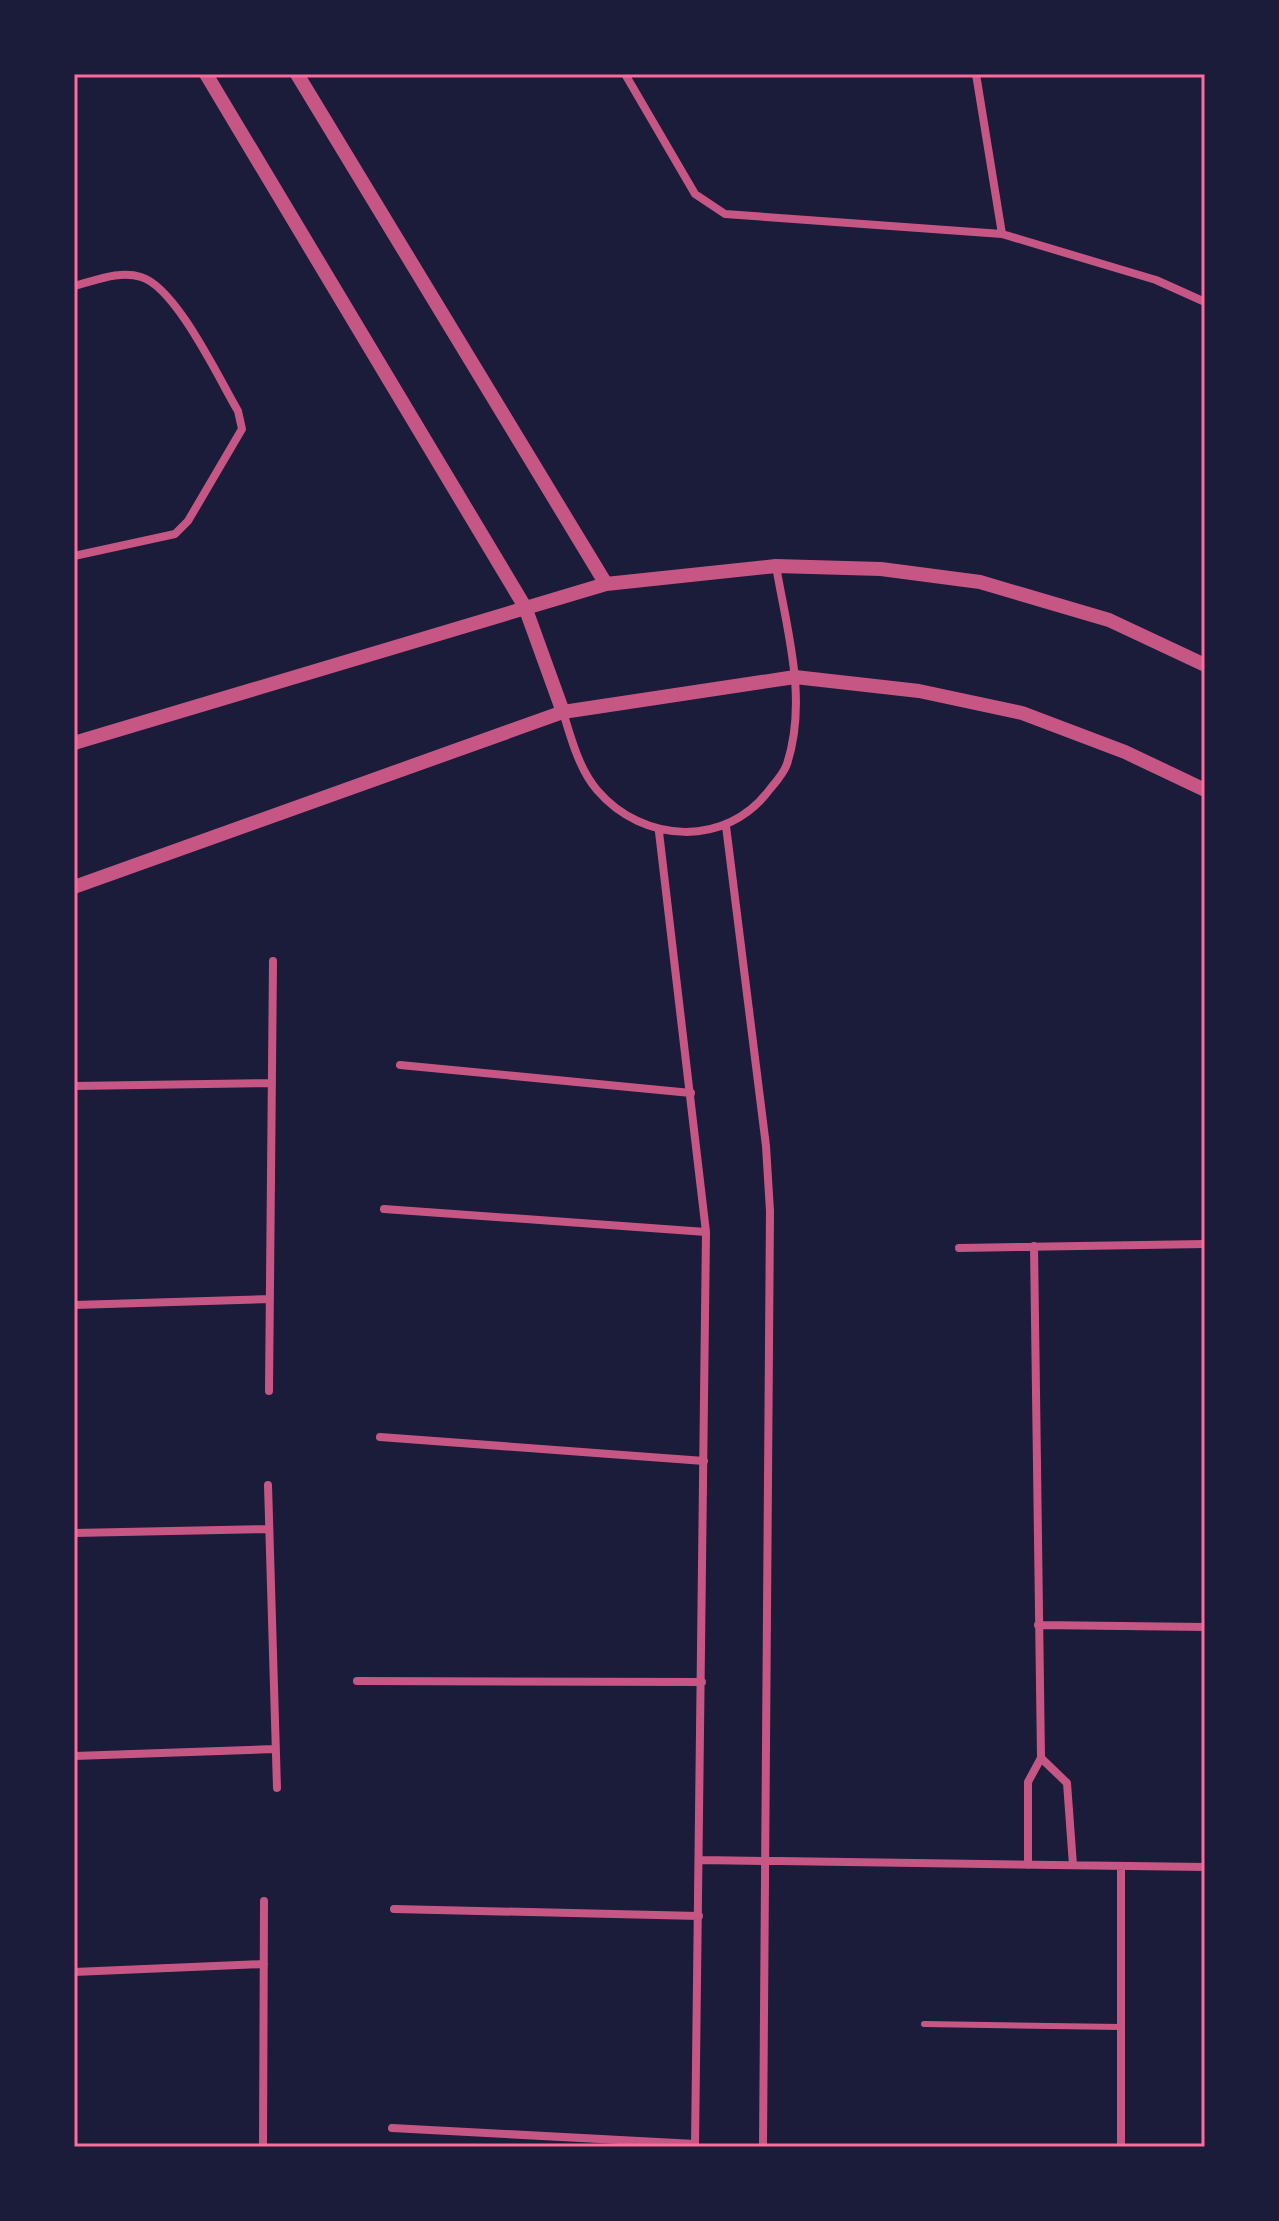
<svg xmlns="http://www.w3.org/2000/svg" width="1279" height="2221" font-family="'Archivo Narrow',sans-serif">
<rect width="100%" height="100%" fill="#1b1b3a"/>
<g fill="none" stroke-linecap="round" stroke-linejoin="round">
<!-- service -->
<path stroke="#c65784" stroke-width="6" d="M924,2024L1121,2027"/>
<!-- minor -->
<path stroke="#c65784" stroke-width="8" d="M625,74L695,194L725,214L1002,234L1156,280L1205,302
M976,74L1002,234
M74,286C95,281 119,270 141,277C176,287 219,379 238,411L242,429L188,521L175,534L74,556
M563,712C571,738 579,769 597,790C643,844 727,848 770,789C776,782 784,773 787,764C808,699 787,631 776,566
M726,826L766,1146L770,1211L763,2147
M659,832L706,1232L695,2147
M400,1065L691,1093
M74,1086L272,1083
M384,1209L706,1232
M959,1248L1205,1244
M74,1305L270,1299
M269,1391L273,961
M380,1437L704,1461
M268,1485L277,1788
M74,1533L268,1529
M1038,1625L1205,1627
M357,1681L702,1682
M74,1756L274,1749
M1041,1758L1067,1783L1073,1865
M700,1860L1205,1867
M1028,1865V1782L1041,1758L1034,1246
M394,1909L699,1916
M74,1972L264,1964
M392,2128L695,2144
M263,2147L264,1901
M1121,2147V1866"/>
<!-- tertiary -->
<path stroke="#c65784" stroke-width="14" d="M206,74L525,607L563,712
M297,74L606,584
M74,743L606,584L776,566L881,569L980,582L1109,620L1205,665
M74,887L563,712L795,677L919,691L1022,713L1125,752L1205,790"/>
</g>
<!-- border -->
<rect width="1279" height="2221" fill="none" stroke="#1b1b3a" stroke-width="152"/>
<rect x="76" y="76" width="1127" height="2069" fill="none" stroke="#ff6b9d" stroke-width="3"/>
</svg>
